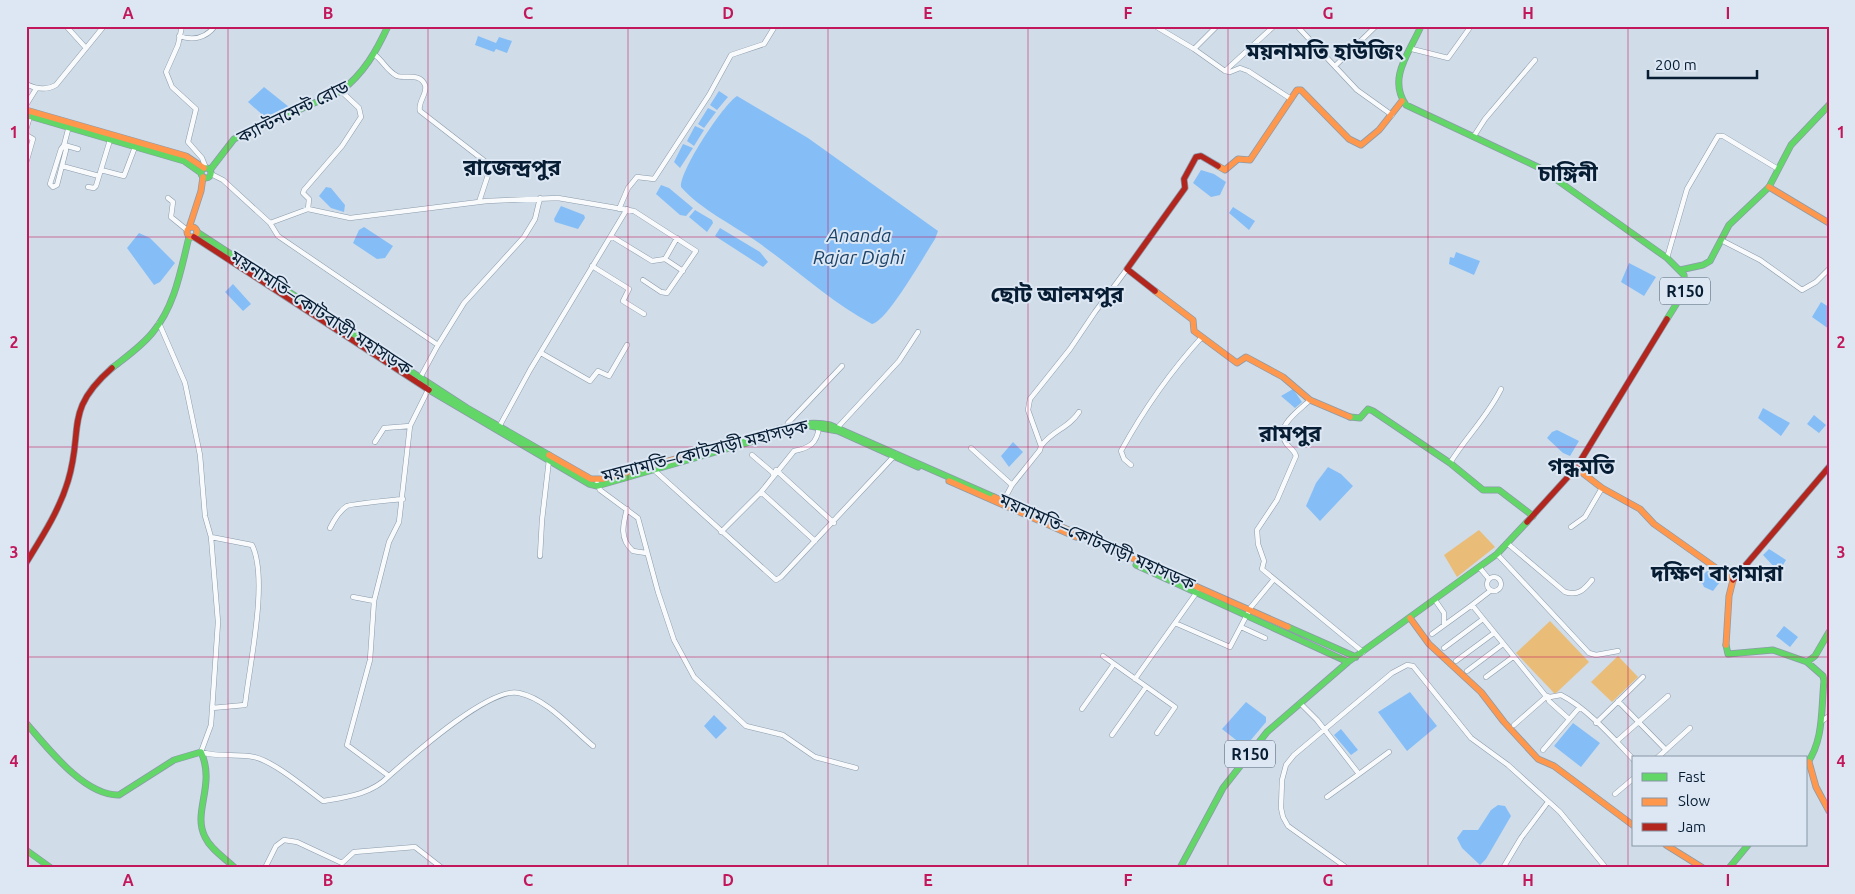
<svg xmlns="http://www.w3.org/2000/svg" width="1855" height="894" font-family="Ubuntu,'Noto Sans Bengali',sans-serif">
<rect width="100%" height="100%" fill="#d0dce8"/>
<!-- green -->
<path fill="#e9bd77" d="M1479,530L1495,547L1457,577L1444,555Z
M1550,621L1589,662L1555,694L1516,653Z
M1618,656L1638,677L1612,702L1591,682Z"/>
<!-- water -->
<path fill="#85bef7" d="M478,36L496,43L499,37L512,41L507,53L496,49L494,52L475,45Z
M264,87L289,107L267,119L248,102Z
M719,91L728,97L717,110L710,105Z
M737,96L808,138L938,231L935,239C925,254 887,322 872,324C831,302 797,270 759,243C735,226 700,209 681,187C680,170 723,105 737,96Z
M708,108L716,112L704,128L698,124Z
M695,126L704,130L694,146L687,141Z
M683,144L693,148L680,168L674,162Z
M1201,170L1214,174L1226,182L1220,195L1211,197L1193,183Z
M661,185L669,188L693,208L686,216L680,215L656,194Z
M326,187L331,188L345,205L344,212L331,208L319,196Z
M561,206L584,215L585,218L578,229L555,222L554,219Z
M1233,207L1255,221L1249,230L1229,213Z
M695,210L712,220L713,223L707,232L689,217Z
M364,227L393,246L385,258L377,259L353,243L359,230Z
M720,228L760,252L768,262L763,267L715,236Z
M139,233L150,238L175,263L160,282L154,285L127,248Z
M1456,252L1480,261L1474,275L1449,264L1450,257L1454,258Z
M1629,263L1656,277L1644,296L1621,282Z
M233,284L251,304L243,311L225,292Z
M1821,302L1829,307V329L1812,317Z
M1293,389L1302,402L1295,408L1281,396Z
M1763,408L1790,423L1781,436L1758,418Z
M1814,415L1826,425L1819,433L1807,424Z
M1557,430L1579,441L1570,456L1563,453L1547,438L1552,432Z
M1013,442L1023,452L1009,467L1001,456Z
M1328,467L1341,474L1353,486L1320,521L1306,506L1316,483Z
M1769,549L1786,560L1780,570L1776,569L1763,555Z
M1708,570L1723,578L1713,591L1704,587L1700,578Z
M1784,626L1798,637L1790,647L1776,636Z
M1410,692L1437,726L1407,751L1378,712Z
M1246,702L1266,717V722L1245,747L1222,729Z
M714,715L727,728L716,739L704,726Z
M1573,723L1600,743L1581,767L1554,746Z
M1341,729L1358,750L1351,755L1334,735Z
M1498,805L1505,806L1511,816L1486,859L1480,865L1462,848L1457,838L1463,830H1478L1491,810Z"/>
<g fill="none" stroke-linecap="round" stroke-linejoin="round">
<defs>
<path id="street" d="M66,26L85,47
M182,26L178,45L166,72L172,87L196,109L188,142L202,158L206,168
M1155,26L1194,49
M1217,26L1194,49L1225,71L1230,72L1240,68L1248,71L1291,99
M1297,26L1357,90L1392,115
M179,36C193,41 206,38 215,26
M1412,49L1448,58L1471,26
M375,55C384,62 387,71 397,76C404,79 420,72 425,85C428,93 417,103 420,111L491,166L479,202
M1335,66L1376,26
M1225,71L1274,26
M26,84C36,89 46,91 56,85L104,26
M26,105L36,89
M26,130L30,116
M26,135L33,139L26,163
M1474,136L1485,119L1535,60
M64,145L78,149
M62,166L99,176
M101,170L124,176L135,147
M211,174L223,180L270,223L308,209L350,218L487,201L558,198L634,211L696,251L667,293L661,292L643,280
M53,187L57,185L66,150L64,145L69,126
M53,187L50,184L61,149L64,145
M88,187L94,188L96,186L110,140
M168,198L173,202L171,217L187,230
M308,209L309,199L303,193L304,190L342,146L361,117L359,108L341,91
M619,209L628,188L637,177L654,179L709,95L731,55L764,44L775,26
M270,223L278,236L438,345L420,378
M611,236L652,261L665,259
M677,238L665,259L683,271
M1721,240L1760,260L1802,290L1816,282L1829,269
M1667,258L1687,189L1718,136H1723L1778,169
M592,266L629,289L623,301L644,314
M159,323L185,383L200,455L205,516L211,537L218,622L211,725L201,752C219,758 236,753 254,757C275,762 305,788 323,801C347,797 372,794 389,776C412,756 490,686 519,693C547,699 571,728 593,746
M438,345L464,303L524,237L535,219L540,198
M541,353L590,381L598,371L609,376L627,345
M1310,400C1300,410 1274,426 1286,443C1289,448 1294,449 1296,456L1277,500L1257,530L1258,544L1264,561L1262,569L1363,652
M499,427L530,370L627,209
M838,427L899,361L918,332
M787,432L788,423L842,366
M375,442L384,428L410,426
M1041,446C1054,429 1068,429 1079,412
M971,448L1012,485
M752,455L772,472L774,476
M1450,463C1466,437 1488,416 1501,389
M1131,465L1124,459L1121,451C1144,409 1170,372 1202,337
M654,467V470L776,580L781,577L896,454
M776,470L834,523
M597,483L600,490L638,518L658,592L674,640L694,677L746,726L783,735L815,757L856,768
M761,492L815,541
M1004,500L1012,485L1040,450L1041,446L1028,410L1030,399L1070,349L1095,312L1127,269
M627,509C623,524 619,539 633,551L646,553
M1571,527L1585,517L1602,488
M330,528C334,520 339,511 347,506C350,504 394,500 403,499
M721,532L761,492L794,451C809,448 817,444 819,427
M211,537L252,545C269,579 249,667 245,705L212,708
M1507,543L1565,592C1578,596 1584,590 1592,580
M1497,554L1589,653L1596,655L1618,651
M540,556L542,520L549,460
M1479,567L1489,579
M1487 584a7 7 0 1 1 14 0a7 7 0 1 1-14 0Z
M1490,591L1472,605L1545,695L1550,697L1561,695C1587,708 1614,739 1634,760
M353,597L374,601
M1435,600L1444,613V625
M1175,623L1230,647L1251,607L1274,579
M1241,627L1265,638
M1432,634L1472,605
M1444,648L1483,619
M1103,656L1175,707L1157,733
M1456,661L1494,633
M1467,671L1503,644
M1486,677L1513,657
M1135,679L1197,592
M1618,701L1666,750
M1300,703L1317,720L1359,774L1327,797
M1082,709L1114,664
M1822,721L1829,716
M1596,723L1643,677
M1514,725L1547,696L1549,701L1569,719
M1112,735L1146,687
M1617,741L1668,696
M1543,750L1579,708
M1657,758L1690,728
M1359,774L1389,752
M389,776L347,745L370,660L374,601L389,542L399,522L410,426L430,386
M1615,794L1634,778
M265,868L276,846L284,840L297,842L342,863L354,852L415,847L442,868
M1347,868L1288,826L1283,817L1281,808L1282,780L1286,765L1294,755L1392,673L1407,665L1413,666L1471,738L1508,765L1560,812L1606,868
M1503,868L1521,838L1548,802"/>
<path id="fast" d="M1421,26C1410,52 1387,78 1406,105L1540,168L1667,258L1684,275L1685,290L1667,319
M26,115L184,161L201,173
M201 173a5 5 0 1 1 10 0a5 5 0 1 1-10 0Z
M210,170L234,139L341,91C364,73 376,52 388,26
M197,232L467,408L549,455
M1680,270L1703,265L1710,261L1729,225L1769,187L1791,145L1829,105
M112,368C126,357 142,346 153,332C175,306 181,269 189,237
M429,390L589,484L597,486L768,437
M1350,417L1360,418L1368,409L1373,411L1450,463L1483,490H1499L1533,516
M810,426L838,431L918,467
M736,442C765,434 800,418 830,425L994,497
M1136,565L1348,662
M1288,627L1356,657
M1726,645L1728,654L1773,650L1807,662L1815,656L1829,632
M26,723C47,747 84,796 119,795L174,760L201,752C216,785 192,812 205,837C211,850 225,858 235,868
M1806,765C1824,741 1821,710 1824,681L1823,676L1807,662
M26,850L51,868
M1180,868L1223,788L1267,732L1348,662L1497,554L1527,522
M1729,868L1748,845"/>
<path id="slow" d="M26,110L186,156L204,168
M1218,166L1225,170L1238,159L1250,160L1297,90H1301L1349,139L1361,145L1379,130L1402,101
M1769,187L1829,223
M187 232a5 5 0 1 1 10 0a5 5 0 1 1-10 0Z
M189,228L201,191L203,177
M1155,291L1193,320L1194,331L1237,363L1246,357L1283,377L1310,400L1350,417
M549,455L591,479H603L736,442
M1576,468L1602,488L1640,509L1654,524L1733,580L1729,596L1726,645
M949,481L1076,537
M994,497L1288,627
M1410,618L1429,644L1481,692L1504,722L1538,759L1554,766L1634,826
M1809,762L1816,787L1829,811
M1666,845L1703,868"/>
<path id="jam" d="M194,237L429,390
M1155,291L1127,269L1185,188L1184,179L1196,157L1201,156L1218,166
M1527,522L1576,468L1667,319
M26,563C42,537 59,511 68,481C84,429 63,411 112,368
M1733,580L1829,467"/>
</defs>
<!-- street casing -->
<use href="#street" stroke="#8b9baa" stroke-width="5.5"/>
<!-- fast casing -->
<use href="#fast" stroke="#8b9baa" stroke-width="7"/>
<!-- slow casing -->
<use href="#slow" stroke="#8b9baa" stroke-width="7"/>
<!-- jam casing -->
<use href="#jam" stroke="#8b9baa" stroke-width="7"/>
<!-- street -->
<use href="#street" stroke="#f8fafc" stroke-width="4.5"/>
<!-- fast -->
<use href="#fast" stroke="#63d668" stroke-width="5.5"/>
<!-- slow -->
<use href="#slow" stroke="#ff974d" stroke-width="5.5"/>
<!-- jam -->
<use href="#jam" stroke="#b3261e" stroke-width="5.5"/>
</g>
<!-- grid -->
<path fill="none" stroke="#c2185b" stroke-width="1" stroke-opacity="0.55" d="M228,26V868M428,26V868M628,26V868M828,26V868M1028,26V868M1228,26V868M1428,26V868M1628,26V868M26,237H1829M26,447H1829M26,657H1829"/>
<g text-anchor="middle" stroke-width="4" stroke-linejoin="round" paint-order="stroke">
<!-- shield labels -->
<g fill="#dce7f3" stroke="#475a6d" stroke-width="1">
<rect x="1660" y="277.5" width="50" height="27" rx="4"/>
<rect x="1225" y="740.5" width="50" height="27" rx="4"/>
</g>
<g font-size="16" font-weight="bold" fill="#071d33">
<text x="1685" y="297">R150</text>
<text x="1250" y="760">R150</text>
</g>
<!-- street labels -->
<g font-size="18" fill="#071d33" stroke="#dce7f3">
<text transform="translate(293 112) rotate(-26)" y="6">ক্যান্টনমেন্ট রোড</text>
<text transform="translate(321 313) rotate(33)" y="6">ময়নামতি–কোটবাড়ী মহাসড়ক</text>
<text transform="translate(705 451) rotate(-14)" y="6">ময়নামতি–কোটবাড়ী মহাসড়ক</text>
<text transform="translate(1097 542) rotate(24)" y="6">ময়নামতি–কোটবাড়ী মহাসড়ক</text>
</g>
<!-- water labels -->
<g font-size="19" font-style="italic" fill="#1b4268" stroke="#dce7f3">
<text x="859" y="242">Ananda<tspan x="859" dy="22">Rajar Dighi</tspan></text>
</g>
<!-- district labels -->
<g font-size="22" font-weight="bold" fill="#071d33" stroke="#dce7f3">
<text x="1325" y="59">ময়নামতি হাউজিং</text>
<text x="512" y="175">রাজেন্দ্রপুর</text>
<text x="1568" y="181">চাঙ্গিনী</text>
<text x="1057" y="302">ছোট আলমপুর</text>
<text x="1290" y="441">রামপুর</text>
<text x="1581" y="474">গন্ধমতি</text>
<text x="1717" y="581">দক্ষিণ বাগমারা</text>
</g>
</g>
<!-- border -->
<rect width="1855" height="894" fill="none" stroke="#dce7f3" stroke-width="55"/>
<!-- legend -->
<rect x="1632" y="756" width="175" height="90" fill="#dce7f3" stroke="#8796a6"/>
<rect x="1642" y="773" width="25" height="8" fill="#63d668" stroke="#8796a6"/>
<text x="1678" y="782" font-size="15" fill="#071d33">Fast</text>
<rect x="1642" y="798" width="25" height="8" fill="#ff974d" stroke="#8796a6"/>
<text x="1678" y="806" font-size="15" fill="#071d33">Slow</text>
<rect x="1642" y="823" width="25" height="8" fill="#b3261e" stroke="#8796a6"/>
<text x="1678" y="832" font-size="15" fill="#071d33">Jam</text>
<!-- scale -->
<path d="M1648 70v8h109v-8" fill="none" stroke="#071d33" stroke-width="2.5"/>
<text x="1655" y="70" font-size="15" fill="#071d33" stroke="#dce7f3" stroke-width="4" paint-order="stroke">200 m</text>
<rect x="28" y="28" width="1800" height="838" fill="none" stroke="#c2185b" stroke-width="2"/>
<g font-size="16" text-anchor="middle" font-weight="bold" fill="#c2185b">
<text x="128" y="19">A</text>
<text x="328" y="19">B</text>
<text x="528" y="19">C</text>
<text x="728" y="19">D</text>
<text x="928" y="19">E</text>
<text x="1128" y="19">F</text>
<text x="1328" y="19">G</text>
<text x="1528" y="19">H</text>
<text x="1728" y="19">I</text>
<text x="14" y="138">1</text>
<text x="1841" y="138">1</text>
<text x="14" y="348">2</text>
<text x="1841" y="348">2</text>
<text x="14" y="558">3</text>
<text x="1841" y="558">3</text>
<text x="14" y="767">4</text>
<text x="1841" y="767">4</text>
<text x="128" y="886">A</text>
<text x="328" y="886">B</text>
<text x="528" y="886">C</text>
<text x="728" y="886">D</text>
<text x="928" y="886">E</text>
<text x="1128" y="886">F</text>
<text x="1328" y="886">G</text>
<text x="1528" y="886">H</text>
<text x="1728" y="886">I</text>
</g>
</svg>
